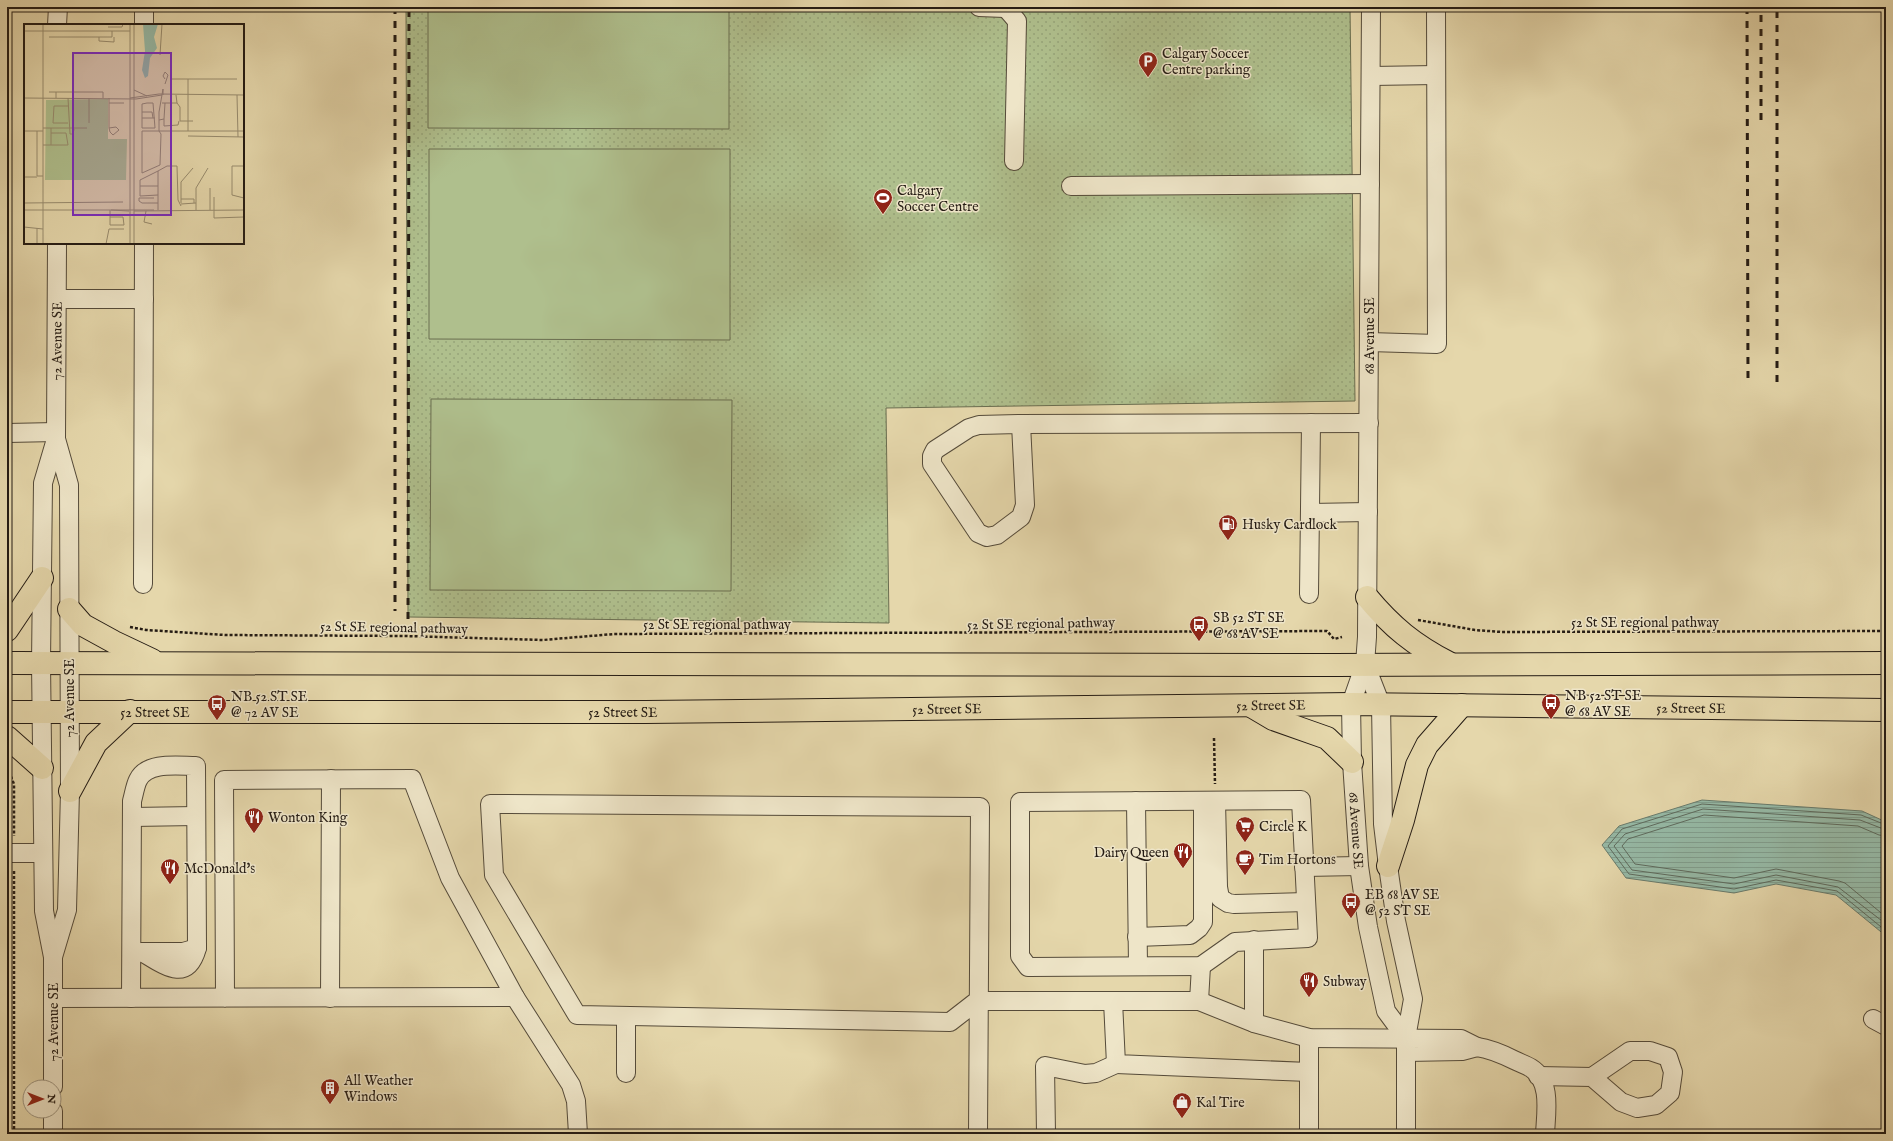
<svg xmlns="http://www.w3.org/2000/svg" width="1893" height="1141" font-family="'IM FELL English',serif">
<defs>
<pattern id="grass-dots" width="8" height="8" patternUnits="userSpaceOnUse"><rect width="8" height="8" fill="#afbf8d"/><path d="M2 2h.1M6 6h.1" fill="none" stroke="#96a479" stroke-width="1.8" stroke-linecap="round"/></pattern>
<pattern id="water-rules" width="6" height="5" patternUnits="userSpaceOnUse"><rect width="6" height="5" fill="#96baa7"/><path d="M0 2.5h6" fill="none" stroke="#819f8f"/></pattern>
</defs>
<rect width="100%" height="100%" fill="#e5d7ab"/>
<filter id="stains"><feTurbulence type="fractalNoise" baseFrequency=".005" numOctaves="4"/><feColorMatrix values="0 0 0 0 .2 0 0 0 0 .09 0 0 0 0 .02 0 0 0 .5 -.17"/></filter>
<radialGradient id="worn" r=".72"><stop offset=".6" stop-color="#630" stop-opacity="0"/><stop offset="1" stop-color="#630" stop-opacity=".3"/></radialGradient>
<!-- grass -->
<path fill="url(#grass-dots)" stroke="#6a6e50" d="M406,7H1350L1355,401L886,408L889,623L408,617Z"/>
<!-- garden -->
<path fill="#afbf8d" stroke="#6a6e50" d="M428,7H729V129L428,128Z
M429,149H730V340L429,339Z
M431,399L732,400L731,591L430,590Z"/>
<!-- water -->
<path fill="url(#water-rules)" stroke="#697b6c" d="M1702,800L1862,811L1886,822V936L1836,895L1776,884L1734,893L1626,878L1602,845L1619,826Z"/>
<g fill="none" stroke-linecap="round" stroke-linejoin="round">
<!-- shore -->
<path stroke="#5e6b5e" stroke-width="1" d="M1886,825L1861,815L1702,804L1622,829L1608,846L1629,874L1734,889L1776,880L1837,891L1886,931
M1886,830L1860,820L1703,809L1625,834L1614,846L1632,870L1734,884L1776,875L1838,887L1886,924
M1886,836L1879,835L1858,826L1704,815L1628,839L1622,846L1635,864L1734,878L1776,869L1839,881L1845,883L1886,917"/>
<defs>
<g id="minor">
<path d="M979,7L1005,8"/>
<path d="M1005,7L1017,21L1014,161"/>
<path id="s1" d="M1371,7L1367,637L1365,664L1351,704L1352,762L1359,866L1368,927L1386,1011L1406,1038"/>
<path d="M57,25L58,7"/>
<path d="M144,25V7"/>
<path d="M1371,76L1436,75"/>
<path d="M1071,186L1370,184"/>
<path d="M57,299H144"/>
<path d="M1369,342L1437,344L1436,7"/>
<path d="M1021,424L1025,505L1021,517L997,535L987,537L978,533L932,464V456L935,450L969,428L979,425L1021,424L1369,423"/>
<path d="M7,433L56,432"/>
<path d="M1310,513L1368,512"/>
<path d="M143,584L144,243"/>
<path d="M1309,594L1311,423"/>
<path d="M1365,664L1381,705L1383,824L1388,866L1396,921L1413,999L1406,1038V1134"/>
<path d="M1301,800L1308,938L1235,942L1201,966L1028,967L1020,956V802Z"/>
<path d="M1136,801L1138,966"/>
<path d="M1216,801L1218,887L1220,898L1228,903L1234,904L1306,902"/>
<path d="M132,817L196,816"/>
<path d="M7,853H43"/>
<path d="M1304,867L1359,866"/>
<path d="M1137,937L1190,935L1199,928L1203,922V801"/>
<path d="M1254,940V1023"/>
<path d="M142,952H183L197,948"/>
<path id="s2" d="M53,957L67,910L70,791L69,485L56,439L57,243"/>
<path d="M515,997L571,1085L576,1101L578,1134"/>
<path d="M53,998C207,998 361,998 515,997L450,878L412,779L224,780L225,998"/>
<path d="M131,998L132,801C134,794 135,786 138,780C147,761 179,766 196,766L197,948C187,984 164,965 142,952"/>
<path d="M330,998L331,779"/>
<path d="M1113,1001L1116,1064L1309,1072"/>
<path d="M1199,1001L1201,966"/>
<path d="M626,1016V1073"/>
<path d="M1873,1019L1886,1026"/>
<path d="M1477,1047C1491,1049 1502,1054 1514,1060C1520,1063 1526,1065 1531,1068C1552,1081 1546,1113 1545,1134"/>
<path d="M1538,1076L1592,1077L1621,1102L1637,1108L1656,1105L1670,1093L1673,1072L1668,1057L1650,1051H1630L1592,1077"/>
<path d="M53,1087V957L44,911L41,663L43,483L56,439"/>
<path d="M53,1134V1111"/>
<path d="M978,1134L980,807L490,804L494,875L577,1015L950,1022L977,1001H1199L1254,1023L1309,1038L1461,1039L1477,1047L1462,1051L1406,1052"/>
<path d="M1046,1134L1045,1066L1085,1074L1096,1073L1116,1064"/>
<path d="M1309,1134V1038"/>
</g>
<g id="major">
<path d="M1367,597C1392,627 1414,645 1449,663"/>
<path d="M69,609L83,625L114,642L152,660"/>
<path d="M7,630L42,578"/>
<path d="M7,663L1334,665L1886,663"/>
<path d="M1251,706L1273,719L1327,738L1352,762"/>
<path id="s3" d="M7,712H646L1351,704L1886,710"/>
<path d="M7,737L42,768"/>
<path d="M70,791L96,743L130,711"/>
<path d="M1388,866L1403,820L1417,765L1427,745L1462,705"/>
</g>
</defs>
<!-- minor casing -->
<use href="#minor" stroke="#554b3a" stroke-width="20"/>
<!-- major casing -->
<use href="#major" stroke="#251c14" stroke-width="24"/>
<!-- path -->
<path stroke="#251c14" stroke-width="2.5" stroke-dasharray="3 2" stroke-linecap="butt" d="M1418,620L1475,630L1502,632L1886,631
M130,627L146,630L225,635L405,636L543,640L614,634L1327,631L1334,639L1342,637
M1214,738L1215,784
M7,767L14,784V836
M14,1134V871"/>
<!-- minor -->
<use href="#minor" stroke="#eee5c8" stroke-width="18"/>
<!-- major -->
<use href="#major" stroke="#e5d7ab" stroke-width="22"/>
<!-- rail -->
<path stroke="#251c14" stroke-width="3" stroke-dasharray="7 7" stroke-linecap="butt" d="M395,7V611
M1747,7L1748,382
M1761,120V7
M1777,382V7
M408,619L409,7"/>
</g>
<!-- icons -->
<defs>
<symbol id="parking-pin" viewBox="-11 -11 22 30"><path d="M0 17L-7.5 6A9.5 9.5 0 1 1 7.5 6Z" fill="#8f2418" stroke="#eee5c8"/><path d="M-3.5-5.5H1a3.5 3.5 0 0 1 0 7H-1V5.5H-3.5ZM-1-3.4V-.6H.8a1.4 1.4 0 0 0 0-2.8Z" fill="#fff"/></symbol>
<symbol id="stadium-pin" viewBox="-11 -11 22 30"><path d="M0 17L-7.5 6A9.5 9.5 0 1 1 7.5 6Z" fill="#8f2418" stroke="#eee5c8"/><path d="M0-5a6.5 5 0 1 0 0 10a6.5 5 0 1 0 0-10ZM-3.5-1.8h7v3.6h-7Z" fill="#fff"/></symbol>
<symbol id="fuel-pin" viewBox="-11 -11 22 30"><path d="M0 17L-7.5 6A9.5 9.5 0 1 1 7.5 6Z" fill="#8f2418" stroke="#eee5c8"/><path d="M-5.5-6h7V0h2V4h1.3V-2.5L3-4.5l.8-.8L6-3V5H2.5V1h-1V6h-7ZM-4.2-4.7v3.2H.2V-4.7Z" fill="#fff"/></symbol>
<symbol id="bus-pin" viewBox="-11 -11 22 30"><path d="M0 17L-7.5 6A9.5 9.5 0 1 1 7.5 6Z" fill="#8f2418" stroke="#eee5c8"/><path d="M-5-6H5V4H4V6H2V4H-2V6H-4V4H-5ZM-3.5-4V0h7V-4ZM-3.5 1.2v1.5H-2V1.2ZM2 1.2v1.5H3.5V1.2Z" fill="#fff"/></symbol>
<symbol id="restaurant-pin" viewBox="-11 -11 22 30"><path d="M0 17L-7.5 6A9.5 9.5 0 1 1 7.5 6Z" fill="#8f2418" stroke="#eee5c8"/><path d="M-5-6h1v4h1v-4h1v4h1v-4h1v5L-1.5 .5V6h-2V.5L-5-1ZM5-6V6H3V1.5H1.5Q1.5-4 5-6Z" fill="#fff"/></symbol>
<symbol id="supermarket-pin" viewBox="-11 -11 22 30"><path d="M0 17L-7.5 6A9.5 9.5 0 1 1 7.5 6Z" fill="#8f2418" stroke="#eee5c8"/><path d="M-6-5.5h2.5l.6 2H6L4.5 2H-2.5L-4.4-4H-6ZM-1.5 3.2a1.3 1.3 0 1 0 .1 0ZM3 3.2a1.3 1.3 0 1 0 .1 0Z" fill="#fff"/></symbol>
<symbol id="cafe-pin" viewBox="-11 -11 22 30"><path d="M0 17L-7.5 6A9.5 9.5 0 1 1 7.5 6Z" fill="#8f2418" stroke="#eee5c8"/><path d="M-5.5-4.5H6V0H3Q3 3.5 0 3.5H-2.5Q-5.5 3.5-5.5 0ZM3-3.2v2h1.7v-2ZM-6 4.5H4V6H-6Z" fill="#fff"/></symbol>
<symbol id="building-pin" viewBox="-11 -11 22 30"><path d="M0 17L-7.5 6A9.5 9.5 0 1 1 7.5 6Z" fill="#8f2418" stroke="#eee5c8"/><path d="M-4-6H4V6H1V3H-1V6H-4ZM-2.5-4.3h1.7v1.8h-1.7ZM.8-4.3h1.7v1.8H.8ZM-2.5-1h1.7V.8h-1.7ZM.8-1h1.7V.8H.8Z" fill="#fff"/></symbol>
<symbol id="shop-pin" viewBox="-11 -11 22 30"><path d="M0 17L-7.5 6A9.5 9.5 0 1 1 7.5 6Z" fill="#8f2418" stroke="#eee5c8"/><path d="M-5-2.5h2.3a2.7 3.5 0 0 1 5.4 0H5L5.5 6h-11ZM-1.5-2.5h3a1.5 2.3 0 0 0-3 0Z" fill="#fff"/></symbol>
</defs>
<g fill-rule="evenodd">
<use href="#parking-pin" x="1137" y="50" width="22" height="30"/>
<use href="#stadium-pin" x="872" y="187" width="22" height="30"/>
<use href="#fuel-pin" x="1217" y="513" width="22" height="30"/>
<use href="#bus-pin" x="1188" y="614" width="22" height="30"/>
<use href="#bus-pin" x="1540" y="692" width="22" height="30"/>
<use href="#bus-pin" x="206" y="693" width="22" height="30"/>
<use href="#restaurant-pin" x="243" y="806" width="22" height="30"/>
<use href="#supermarket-pin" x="1234" y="815" width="22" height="30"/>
<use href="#restaurant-pin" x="1172" y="841" width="22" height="30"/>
<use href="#cafe-pin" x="1234" y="848" width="22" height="30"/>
<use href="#restaurant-pin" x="159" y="857" width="22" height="30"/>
<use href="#bus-pin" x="1340" y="891" width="22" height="30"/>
<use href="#restaurant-pin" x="1298" y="970" width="22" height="30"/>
<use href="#building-pin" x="319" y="1077" width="22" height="30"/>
<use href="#shop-pin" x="1171" y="1091" width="22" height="30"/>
</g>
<g text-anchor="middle" stroke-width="3" stroke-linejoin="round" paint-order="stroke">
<!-- poi labels -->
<g font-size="14" fill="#251c14" stroke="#eee5c8" text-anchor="start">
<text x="1162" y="58">Calgary Soccer<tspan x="1162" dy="16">Centre parking</tspan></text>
<text x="897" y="195">Calgary<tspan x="897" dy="16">Soccer Centre</tspan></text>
<text x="1242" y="529">Husky Cardlock</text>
<text x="1213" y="622">SB 52 ST SE<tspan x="1213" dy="16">@ 68 AV SE</tspan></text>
<text x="1565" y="700">NB 52 ST SE<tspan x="1565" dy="16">@ 68 AV SE</tspan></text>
<text x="231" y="701">NB 52 ST SE<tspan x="231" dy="16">@ 72 AV SE</tspan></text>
<text x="268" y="822">Wonton King</text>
<text x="1259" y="831">Circle K</text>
<text x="1169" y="857" text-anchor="end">Dairy Queen</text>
<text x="1259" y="864">Tim Hortons</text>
<text x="184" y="873">McDonald's</text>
<text x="1365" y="899">EB 68 AV SE<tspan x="1365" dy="16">@ 52 ST SE</tspan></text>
<text x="1323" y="986">Subway</text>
<text x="344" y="1085">All Weather<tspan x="344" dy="16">Windows</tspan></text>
<text x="1196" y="1107">Kal Tire</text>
</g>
<!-- street labels -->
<g font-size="14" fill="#251c14" stroke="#eee5c8">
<text transform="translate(1369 336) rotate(-90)" y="5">68 Avenue SE</text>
<text dy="5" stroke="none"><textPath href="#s2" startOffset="620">72 Avenue SE</textPath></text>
<text x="1645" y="627">52 St SE regional pathway</text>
<text transform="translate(1041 623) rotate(-1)" y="5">52 St SE regional pathway</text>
<text x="717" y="629">52 St SE regional pathway</text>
<text transform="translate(394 627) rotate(1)" y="5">52 St SE regional pathway</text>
<text transform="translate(69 698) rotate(-90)" y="5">72 Avenue SE</text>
<text dy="5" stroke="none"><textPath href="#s3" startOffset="1264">52 Street SE</textPath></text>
<text dy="5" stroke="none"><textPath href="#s3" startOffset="1684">52 Street SE</textPath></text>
<text dy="5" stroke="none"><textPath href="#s3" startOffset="940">52 Street SE</textPath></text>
<text dy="5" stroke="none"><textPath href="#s3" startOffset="148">52 Street SE</textPath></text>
<text dy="5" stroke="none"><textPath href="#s3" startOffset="616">52 Street SE</textPath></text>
<text dy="5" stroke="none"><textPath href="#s1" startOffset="826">68 Avenue SE</textPath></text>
<text transform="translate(53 1022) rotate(-90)" y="5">72 Avenue SE</text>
</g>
</g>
<!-- overview -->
<g transform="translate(24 24)">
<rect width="220" height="220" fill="#e5d7ab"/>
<path d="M84,75V115H103L102,156H21L22,76Z" fill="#afbf8d"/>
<path d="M23,128H40L39,154H23ZM44,128L60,129V154H44ZM62,128H78V154H62ZM83,128H100V154H83Z" fill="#afbf8d"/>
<path d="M119,0H134L130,13L133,24L126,34L124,52L121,54L118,46L121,27Z" fill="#96baa7"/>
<path fill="none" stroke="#988c6f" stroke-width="1" d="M19,0V220M106,0V220M84,3H98L99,0M0,7H106M25,13H88V7M75,13V17L90,18V13M136,31L138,0M164,55V107M141,60L144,51L141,48L139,52L141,55M147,64V55H213M110,66L123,72M25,68H32V74M32,68H79V74M139,71V65L135,88V107L137,110L136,141L118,149V107H220M213,71L214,113M0,74L112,75L138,71M44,74L46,110H49L50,105M65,74V99M85,74V104L86,108L89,111L95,106L92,103L85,104M106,74L135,70L220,71M85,79H100M123,79H129L131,104H118V80ZM138,79H153L152,71M153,79L156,83V97H169M44,82H30L29,99H44M118,88H128L129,94M118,94H131M140,95V102L154,101L155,97M135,96L140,95L141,79M19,104H63M0,107H13M19,107H13V152H19M164,112L220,113M19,121H44L42,109H27M27,121V104M220,142H208V171L220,174M134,147L143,142H153L154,176L157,182M0,153H13M116,162H134M134,171L116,172V156L134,147V186M190,173V194L220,193M130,174H115V177L118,179H134M157,175H170V179M0,179L99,178M157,179V158L169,144M172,179V164L184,144M157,180L172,179V186M0,186H130M86,186V201H100L99,193H86M87,186L105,187M186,186V164M110,187L220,186M122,187L120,198L128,200M0,203L19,205M13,204V220M82,220L85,205H100M110,220V0"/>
<path fill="#7b2cbf" fill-opacity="0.15" stroke="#7b2cbf" stroke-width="2" d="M49,29H147V191H49Z"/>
<rect width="220" height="220" fill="none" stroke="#251c14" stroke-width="2"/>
</g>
<!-- margin -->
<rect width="1893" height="1141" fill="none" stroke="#e5d7ab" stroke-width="24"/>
<rect x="8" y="8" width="1877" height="1125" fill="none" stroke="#251c14" stroke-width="2"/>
<rect x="12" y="12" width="1869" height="1117" fill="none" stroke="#251c14"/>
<!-- north arrow -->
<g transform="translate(42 1099) rotate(90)"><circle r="19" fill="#eee5c8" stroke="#9e9580"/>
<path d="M0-3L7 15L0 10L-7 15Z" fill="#8f2418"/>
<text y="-6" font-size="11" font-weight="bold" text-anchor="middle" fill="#251c14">N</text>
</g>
<rect width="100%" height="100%" filter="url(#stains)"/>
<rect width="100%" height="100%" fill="url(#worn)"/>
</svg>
